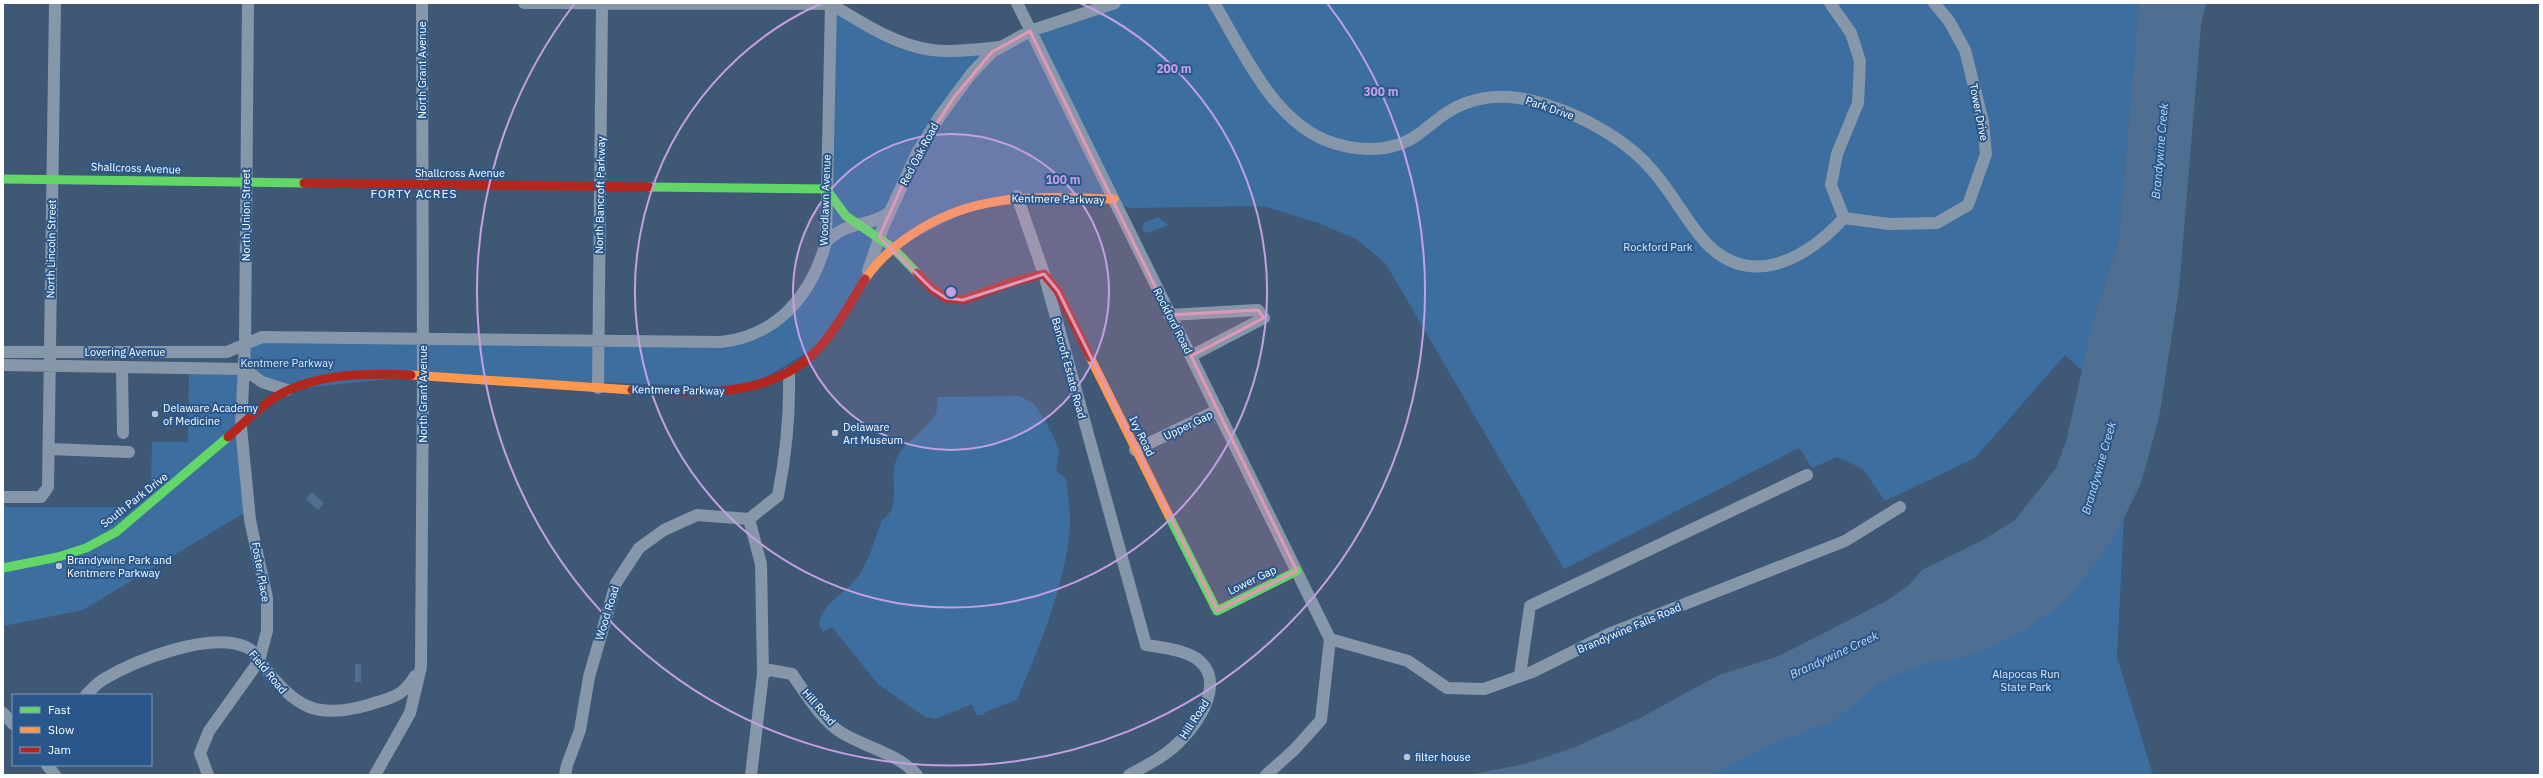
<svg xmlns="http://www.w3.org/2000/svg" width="2543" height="778" font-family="'IBM Plex Sans',sans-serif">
<rect width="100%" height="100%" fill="#3f5875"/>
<!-- green -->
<path fill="#3d6ea0" d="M1115,3H2139L2119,239L2093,321L2083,371L2065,355L1975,458L1885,501L1863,469L1837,457L1812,468L1799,448L1564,569L1386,264L1356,239L1321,224L1264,206L1128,208L1114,199L991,200L893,248L825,342L747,388L423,375L287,390L244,369L249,510L83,610L3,626V507H124V517L159,488L151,489L152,442H188L189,368L244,369L252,340L721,342L787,314L823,254L831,4L904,43L980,49Z
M1158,217L1168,225L1149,233L1142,231L1144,223Z
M1020,396L1034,404L1045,420L1059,449L1056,471L1066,479C1068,498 1072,519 1069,537C1062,594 1039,647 1017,700L987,711L983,715H977L972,704L936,719L925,717L878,684L832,627L823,632L819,625C821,603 847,593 859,575C870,558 875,539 882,520C904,505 887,479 897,458C905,441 925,431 935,415C938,410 937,402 938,397Z
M2105,512L2124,516L2117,657L2153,775H1542Z"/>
<!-- water -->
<path fill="#4f6f92" d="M2139,3H2206L2201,25L2179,289L2159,418L2141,483L2119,528L2097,562L2067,599L2025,631L1966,657L1925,663L1876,685L1834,721L1764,747L1712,775H1468L1525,764L1573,748L1640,718L1719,675L1779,656L1888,600L1909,585L1922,570L1983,540L2015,520L2056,468L2066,442L2093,321L2119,239Z
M312,492L324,503L318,510L306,499Z
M355,664H361V682H355Z"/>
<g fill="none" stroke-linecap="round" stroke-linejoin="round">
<!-- street -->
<path stroke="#8697a9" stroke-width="12" d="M524,3L831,4
M1017,3L1330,639
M1214,3C1243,51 1271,117 1325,140C1355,152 1393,154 1420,133C1435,122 1448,109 1466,103C1505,89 1542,101 1578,117C1604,129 1634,148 1652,170C1672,192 1687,223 1707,244C1753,290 1808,257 1844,218
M1830,3L1851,33L1860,61L1858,103L1837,154L1831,185L1844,218
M831,4C863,23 895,45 932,50C954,53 978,49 1000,47
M1017,196L1044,274L1146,645C1160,647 1177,649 1190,655C1229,673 1203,718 1182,739C1168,755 1147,765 1129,775
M1844,218L1889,224L1937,223L1968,205L1986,154L1983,122L1965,50L1949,21L1934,3
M826,242C849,219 866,229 890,212
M868,271L883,227L917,153L940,116L971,74L992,52L1030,31L1115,3
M1169,315L1258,310L1264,318L1191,356
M3,352H227L262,337L721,342C777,336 812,295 826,242L831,3
M3,365L244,369L262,382L287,390
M122,368L123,433
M598,388L602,3
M49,449L129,452
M1135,450L1218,410
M3,497H41L48,487L55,3
M749,519L761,564L763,674L751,775
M1330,639L1408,661L1447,688L1484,689L1532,672L1611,633L1845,541L1900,507
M763,674L770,670L792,674C806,694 821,720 842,733C867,748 897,753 917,775
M1520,675L1530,606L1807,475
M86,695C91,690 97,683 104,679C136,660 210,631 246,647C253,649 259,661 264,667C296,707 316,720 368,705C390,698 403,697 415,676
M3,713L13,724
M47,765L55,775
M208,775L200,753L209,731L259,661L267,631V598L250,520L241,427L245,343L248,3
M375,775L410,713L421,667L423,375L422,3
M565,775L567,765L580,730L589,677L616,583L639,548L664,530L697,515L749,519L778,496C786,455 790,414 789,373
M1266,775L1294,750L1321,720L1330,639"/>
<!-- fast -->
<path stroke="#63d668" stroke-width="9" d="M3,179L304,183
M649,187L826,189L846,216L893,248L917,273
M1169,516L1217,611L1297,571
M3,568L58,557L86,548L116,532L228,437"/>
<!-- slow -->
<path stroke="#ff974d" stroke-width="9" d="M865,279C877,262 893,247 911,235C976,191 1039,197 1114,199
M1090,357L1169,516
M411,375L632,390"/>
<!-- jam -->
<path stroke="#b3261e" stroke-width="9" d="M304,183L649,187
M917,273L932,289L946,298L963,300L1012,282L1044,274L1058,291L1090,357
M632,390C700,393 777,401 825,341C841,321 852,300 865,279
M228,437C244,423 259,407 277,396C316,373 368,373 411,375"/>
</g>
<!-- marked area -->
<path fill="#e497b5" fill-opacity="0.2" stroke="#e497b5" stroke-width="3" stroke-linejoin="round" d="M1030,31L1169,315L1258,310L1264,318L1191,356L1297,571L1217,611L1058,291L1044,274L963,300L946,298L932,289L879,237L917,153L955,96L992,52Z"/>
<!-- distance rings -->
<circle cx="951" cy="292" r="158" fill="#c4a0e2" fill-opacity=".12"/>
<g fill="none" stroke="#c4a0e2" stroke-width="2">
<circle cx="951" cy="292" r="158"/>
<path d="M1080 3A316 316 0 1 1 822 3"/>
<path d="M1327 3A474 474 0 1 1 575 3"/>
</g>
<!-- markers -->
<g fill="#bcc5cf" stroke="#29578b" stroke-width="1.5">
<circle cx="155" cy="414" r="4"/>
<circle cx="835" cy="433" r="4"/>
<circle cx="59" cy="566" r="4"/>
<circle cx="1407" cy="757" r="4"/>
</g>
<g text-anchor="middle" stroke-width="4" stroke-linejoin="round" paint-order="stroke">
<!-- street labels -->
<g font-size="11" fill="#fff" stroke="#29578b">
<text transform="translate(422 70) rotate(-90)" y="4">North Grant Avenue</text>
<text transform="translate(1550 108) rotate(19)" y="4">Park Drive</text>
<text transform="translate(1979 112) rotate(79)" y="4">Tower Drive</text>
<text transform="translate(919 154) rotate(-62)" y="4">Red Oak Road</text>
<text transform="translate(136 168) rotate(2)" y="4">Shallcross Avenue</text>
<text x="460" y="177">Shallcross Avenue</text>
<text transform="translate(600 195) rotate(-89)" y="4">North Bancroft Parkway</text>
<text transform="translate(1058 199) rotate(1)" y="4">Kentmere Parkway</text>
<text transform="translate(825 200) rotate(-88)" y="4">Woodlawn Avenue</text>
<text transform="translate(246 215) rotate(-90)" y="4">North Union Street</text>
<text transform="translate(51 249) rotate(-89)" y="4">North Lincoln Street</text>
<text transform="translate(1173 321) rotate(63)" y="4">Rockford Road</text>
<text x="125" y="356">Lovering Avenue</text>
<text transform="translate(1069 368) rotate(75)" y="4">Bancroft Estate Road</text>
<text transform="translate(678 390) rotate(1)" y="4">Kentmere Parkway</text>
<text transform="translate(423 394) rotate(-90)" y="4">North Grant Avenue</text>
<text transform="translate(1188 425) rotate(-26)" y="4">Upper Gap</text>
<text transform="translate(1142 436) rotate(64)" y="4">Ivy Road</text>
<text transform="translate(134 500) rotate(-38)" y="4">South Park Drive</text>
<text transform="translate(261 572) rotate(80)" y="4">Foster Place</text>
<text transform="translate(1252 580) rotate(-26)" y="4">Lower Gap</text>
<text transform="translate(607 613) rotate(-73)" y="4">Wood Road</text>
<text transform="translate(1629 628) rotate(-23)" y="4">Brandywine Falls Road</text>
<text transform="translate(268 672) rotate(50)" y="4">Field Road</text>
<text transform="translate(819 707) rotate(49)" y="4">Hill Road</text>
<text transform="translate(1194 719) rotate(-57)" y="4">Hill Road</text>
</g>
<!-- park labels -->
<g font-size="11" fill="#dbe9f7" stroke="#29578b">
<text x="1658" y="251">Rockford Park</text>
<text x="287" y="367">Kentmere Parkway</text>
<text x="2026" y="678">Alapocas Run<tspan x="2026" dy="13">State Park</tspan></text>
</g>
<!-- poi labels -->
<g font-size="11" fill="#fff" stroke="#29578b" text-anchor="start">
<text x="163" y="412">Delaware Academy<tspan x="163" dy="13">of Medicine</tspan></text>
<text x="843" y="431">Delaware<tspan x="843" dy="13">Art Museum</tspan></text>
<text x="67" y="564">Brandywine Park and<tspan x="67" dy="13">Kentmere Parkway</tspan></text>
<text x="1415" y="761">filter house</text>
</g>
<!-- water labels -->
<g font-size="12" font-style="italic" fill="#c3d9f0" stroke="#29578b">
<text transform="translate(2160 151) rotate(-85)" y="4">Brandywine Creek</text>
<text transform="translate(2099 468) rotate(-74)" y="4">Brandywine Creek</text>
<text transform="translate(1834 655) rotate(-25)" y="4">Brandywine Creek</text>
</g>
<!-- neighbourhood labels -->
<g font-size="12" letter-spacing="1" fill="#fff" stroke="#29578b">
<text x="414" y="198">FORTY ACRES</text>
</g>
</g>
<circle cx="951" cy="292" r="6" fill="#c4a0e2" stroke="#29578b" stroke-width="2"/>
<g font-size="12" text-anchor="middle" font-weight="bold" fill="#c4a0e2" stroke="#29578b" stroke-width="4" stroke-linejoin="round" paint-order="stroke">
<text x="1174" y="73">200 m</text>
<text x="1381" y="96">300 m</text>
<text x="1063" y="184">100 m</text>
</g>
<!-- border -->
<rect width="2543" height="778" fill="none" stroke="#ffffff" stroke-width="8"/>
<!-- legend -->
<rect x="12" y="694" width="140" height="72" fill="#29578b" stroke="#7f9ab9"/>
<rect x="20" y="707" width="20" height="6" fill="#63d668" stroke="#7f9ab9"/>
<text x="48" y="714" font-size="12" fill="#ffffff">Fast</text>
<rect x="20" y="727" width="20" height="6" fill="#ff974d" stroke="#7f9ab9"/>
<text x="48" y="734" font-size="12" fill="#ffffff">Slow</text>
<rect x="20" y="747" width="20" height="6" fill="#b3261e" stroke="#7f9ab9"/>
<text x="48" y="754" font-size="12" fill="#ffffff">Jam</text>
</svg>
